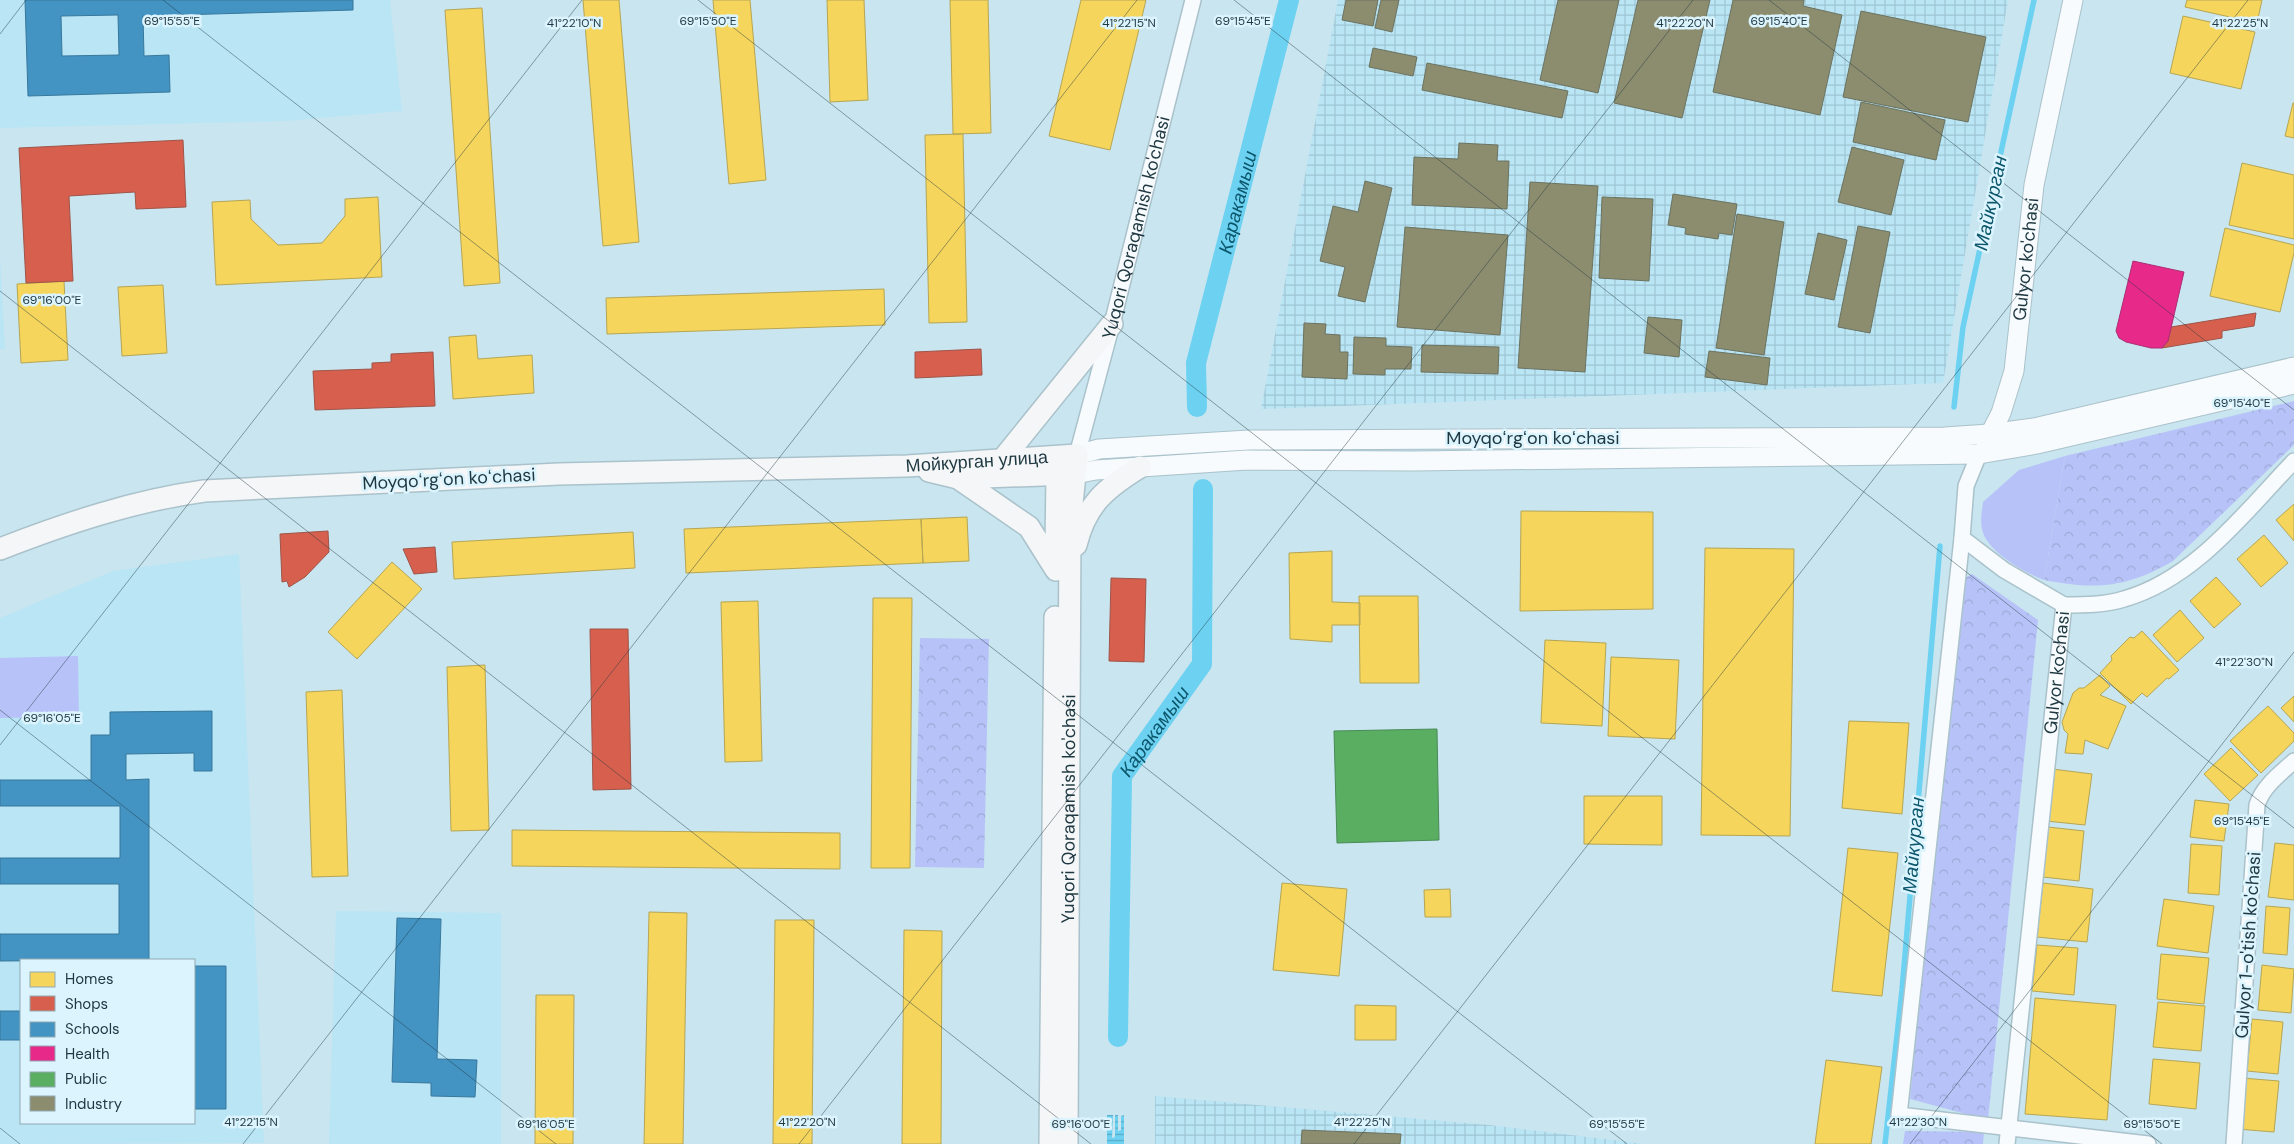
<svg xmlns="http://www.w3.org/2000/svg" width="2294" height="1144" font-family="'DM Sans',sans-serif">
<defs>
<pattern id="industrial-grid" width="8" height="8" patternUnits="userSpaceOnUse" patternTransform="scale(1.25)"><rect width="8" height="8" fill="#b9e5f5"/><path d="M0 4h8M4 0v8" fill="none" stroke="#9fc5d3"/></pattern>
<pattern id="forest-crowns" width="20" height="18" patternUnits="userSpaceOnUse" patternTransform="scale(1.25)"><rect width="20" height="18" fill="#b7c3f8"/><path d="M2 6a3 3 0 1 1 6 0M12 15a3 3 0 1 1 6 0" fill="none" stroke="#9da8d6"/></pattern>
<pattern id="water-rules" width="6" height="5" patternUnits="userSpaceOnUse" patternTransform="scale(1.25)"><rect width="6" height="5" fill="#6dd2f2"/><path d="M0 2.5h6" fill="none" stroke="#59abc6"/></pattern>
</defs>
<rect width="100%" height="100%" fill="#c9e5ef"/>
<!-- built -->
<path fill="#b9e5f5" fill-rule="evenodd" d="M0,0H390L402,111L285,121L0,128Z
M0,256L5,349H0Z
M239,554L264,1143L0,1144V618L113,571ZM21,960H194V1123H21Z
M336,911L501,913V1144H329Z"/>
<!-- industrial -->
<path fill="url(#industrial-grid)" d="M1338,0H2008L1943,383L1261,409Z
M1155,1096L1489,1125L1645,1144H1155Z"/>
<!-- grass -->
<path fill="#b7c3f8" d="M2065,456L2044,580C2025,573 1986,551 1982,529C1980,521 1982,510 1983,502L2019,470Z
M78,656L79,717L0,718V658Z"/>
<!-- forest -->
<path fill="url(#forest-crowns)" d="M2294,401V445L2173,561C2127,588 2095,590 2044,580L2065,456Z
M1972,574L2038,620L1988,1120L1910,1099L1960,581Z
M920,638L989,639L984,868L915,867Z
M1905,1131L1984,1132L1983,1144H1903Z"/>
<!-- water -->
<path fill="url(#water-rules)" d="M1107,1115H1113L1112,1138L1115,1137V1115H1118V1131L1121,1130V1116L1124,1115V1144H1107Z"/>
<!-- homes -->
<path fill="#f6d55c" stroke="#b5a654" d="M583,0H619L639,242L603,246Z
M713,0H750L766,180L729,184Z
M827,0H864L868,100L830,102Z
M950,0H988L991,133L953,134Z
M1081,0H1146L1110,150L1049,136Z
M2187,0H2262L2257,23L2185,7Z
M482,8L500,283L464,286L445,10Z
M2183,16L2255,32L2241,89L2170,73Z
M2293,103H2294V138L2285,136Z
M963,134L967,322L929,323L925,135Z
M2242,163L2294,175V239L2229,225Z
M378,197L382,277L216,285L212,202L250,200L251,219L278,245L322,243L345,216V199Z
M2225,228L2294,245V253L2280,312L2210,296Z
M64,281L68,360L21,363L17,284Z
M163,285L167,353L122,356L118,287Z
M884,289L885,325L607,334L606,298Z
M476,335L478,359L532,355L534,393L453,399L449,337Z
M2294,504V541L2276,520Z
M1521,511L1653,512V609L1520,611Z
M967,517L969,561L923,563L921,519Z
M921,519L923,563L686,573L684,529Z
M633,532L635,568L454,579L452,542Z
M2264,535L2288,563L2261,587L2237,559Z
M1705,548L1794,549L1790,836L1701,835Z
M1332,551V602L1360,603V625H1332V642L1290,639L1289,553Z
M392,562L422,589L357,659L328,632Z
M2216,577L2241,604L2214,628L2190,601Z
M1359,596H1418L1419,683H1360Z
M873,598H912L910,868H871Z
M758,601L762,761L725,762L721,602Z
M2180,610L2204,638L2177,662L2153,635Z
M2142,631L2179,670L2169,679L2167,678L2147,697L2142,693L2131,704L2100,673L2112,660L2111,656L2130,637L2134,638Z
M1545,640L1606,643L1602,726L1541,723Z
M1611,657L1679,660L1675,739L1608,736Z
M485,665L489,830L451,831L447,667Z
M2100,675L2110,686L2100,695L2126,706L2108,749L2085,740L2083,754L2065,753L2068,734L2064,730L2062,722L2073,693L2079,688H2084Z
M342,690L348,876L312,877L306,692Z
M2294,696V722L2281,708Z
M2268,706L2294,733V741L2261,773L2230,741Z
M1849,721L1909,723L1902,814L1842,808Z
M2231,748L2258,775L2230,801L2204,774Z
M2052,769L2092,774L2085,825L2046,821Z
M1584,796H1662V845L1584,844Z
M2195,800L2229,804L2224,841L2190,837Z
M2048,827L2084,831L2079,881L2043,877Z
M512,830L840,833V869L512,866Z
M2275,843L2294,845V900L2268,897Z
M2191,844L2222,846L2219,895L2188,893Z
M1848,848L1898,853L1882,996L1832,991Z
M1282,883L1347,889L1339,976L1273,970Z
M2043,883L2093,889L2087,942L2037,937Z
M1450,889L1451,917H1425L1424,890Z
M2164,899L2214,906L2208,953L2157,946Z
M2266,906L2290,908L2287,955L2263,953Z
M649,912L687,913L683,1144H644Z
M775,920H814L812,1144H773Z
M904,930L942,931L941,1144H902Z
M2037,945L2078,948L2074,995L2032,991Z
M2161,954L2209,958L2204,1004L2157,999Z
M2262,965L2294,969L2291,1013L2258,1010Z
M536,995H574L573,1144H535Z
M2035,998L2116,1005L2107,1120L2025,1114Z
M2158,1002L2205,1006L2201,1051L2153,1047Z
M1355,1005L1396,1006V1040H1355Z
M2252,1019L2283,1022L2278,1074L2247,1071Z
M2153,1059L2200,1063L2196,1109L2149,1104Z
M1826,1060L1882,1067L1871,1144H1815Z
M2242,1078L2279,1081L2274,1132L2237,1129Z"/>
<!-- shops -->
<path fill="#d6604d" stroke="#9f5449" d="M183,140L186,207L136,209L135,192L69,196L73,281L26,283L19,148Z
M2256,313L2254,326L2222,331V338L2162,348L2168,341L2171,327Z
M981,349L982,375L915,378V352Z
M433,352L435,406L315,410L313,371L372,369V363L391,362V354Z
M328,531L329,552L305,577L289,587L287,581L282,582L280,534Z
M435,547L437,572L414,574L403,549Z
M1111,578L1146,579L1144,662L1109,661Z
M590,629H628L631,789L593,790Z"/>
<!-- schools -->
<path fill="#4393c3" stroke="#38789c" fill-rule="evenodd" d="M25,0H353V10L143,16L144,56L169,55L170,92L28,96ZM118,15L119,55L62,56L61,16Z
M212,711V771H194V753L126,754V780L149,779V960L0,961V934H119V884H0V858H120V806H0V780H91V735H110V712Z
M397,918L441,919L437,1059L477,1060L475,1097L431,1096V1083L392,1082Z
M194,966H226V1109H194Z
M0,1011H21V1040H0Z"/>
<!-- health -->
<path fill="#e7298a" stroke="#ab2e74" d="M2133,261L2184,272L2168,341L2162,348H2151L2126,342L2119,338L2116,331Z"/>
<!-- public -->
<path fill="#5aae61" stroke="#488b57" d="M1437,729L1439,840L1337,843L1334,731Z"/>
<!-- industry -->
<path fill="#8c8c6e" stroke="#6b7360" d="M1346,0H1378L1373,26L1342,20Z
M1381,0H1399L1392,32L1375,28Z
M1558,0H1619L1598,93L1540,80Z
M1638,0H1710L1682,118L1614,103Z
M1733,0H1804L1803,6L1842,15L1820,115L1713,92Z
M1861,11L1986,37L1968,122L1843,97Z
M1373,48L1417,57L1413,76L1369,67Z
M1427,63L1568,91L1562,118L1422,90Z
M1861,102L1945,120L1936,160L1853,142Z
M1459,143L1498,145L1497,161H1509L1507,209L1412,205L1414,157L1458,159Z
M1852,147L1904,160L1891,215L1838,202Z
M1365,181L1392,188L1365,302L1338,296L1345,267L1320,261L1333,206L1358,212Z
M1530,182L1598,186L1585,372L1518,368Z
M1673,194L1737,204L1732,235L1719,233L1718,239L1685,234L1686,228L1668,225Z
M1602,197L1653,199L1649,281L1599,278Z
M1737,214L1784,222L1764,355L1716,348Z
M1858,226L1890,232L1870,333L1838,327Z
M1405,227L1508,235L1500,335L1397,327Z
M1818,233L1847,240L1834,300L1805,294Z
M1648,317L1682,320L1679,357L1644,353Z
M1304,323L1326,324L1325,334L1340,335V352H1348L1347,379L1302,377Z
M1354,337L1386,338V346L1412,347L1411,369H1385V375L1353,374Z
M1422,345L1499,347L1498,374L1421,372Z
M1709,351L1770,358L1767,385L1705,377Z
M1302,1130L1401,1134L1400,1144H1301Z"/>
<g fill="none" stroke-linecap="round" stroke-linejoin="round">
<!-- stream -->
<path stroke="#6dd2f2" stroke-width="5.5" d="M1954,407L1963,327L2034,0
M1885,1144L1902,990L1940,546"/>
<!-- canal -->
<g stroke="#6dd2f2" stroke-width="20">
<path id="s1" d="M1197,407L1196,363L1289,0"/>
<path id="s2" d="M1118,1037L1122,776L1202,664L1203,489"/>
</g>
<defs>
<g id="minor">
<path d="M1979,454L1966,486L1962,538L2004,570L2064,605"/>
<path id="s3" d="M1077,455L1112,324L1193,0"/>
<path d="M1962,538L1899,1115L2148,1144"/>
<path d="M2064,605C2084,605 2105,605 2124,599C2195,579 2245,512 2294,461"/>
<path id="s4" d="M2007,1144L2064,605"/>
<path d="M2234,1144L2257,805C2263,786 2280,774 2294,761"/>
</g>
<g id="tertiary">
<path id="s5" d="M1986,442L2001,413L2014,371L2034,185L2073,0"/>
<path d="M1077,455L1099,449L1249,440L1945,437L1989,434L2034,428L2294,367"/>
<path d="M1075,474L1096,470L1247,460L1414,461L1979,454L2037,444L2294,384"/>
</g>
<g id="secondary">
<path d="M1002,460L1112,324"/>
<path d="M929,471L958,478L1070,474"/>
<path d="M958,478L1029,527L1056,570"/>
<path d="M1076,545C1086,504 1106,488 1140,467"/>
<path d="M1056,546L1057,475"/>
<path id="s6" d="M0,549C67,523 133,501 204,491L559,474L907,466L1077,455"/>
<path d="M1050,1144L1055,617"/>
<path id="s7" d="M1067,1144L1070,524L1077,455"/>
</g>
</defs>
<!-- minor casing -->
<use href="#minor" stroke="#aac2cb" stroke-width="18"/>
<!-- tertiary casing -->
<use href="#tertiary" stroke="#aac2cb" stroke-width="21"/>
<!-- secondary casing -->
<use href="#secondary" stroke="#aac2cb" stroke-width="24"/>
<!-- minor -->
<use href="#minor" stroke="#f7fbfd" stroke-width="15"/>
<!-- tertiary -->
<use href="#tertiary" stroke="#f7fbfd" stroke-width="19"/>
<!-- secondary -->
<use href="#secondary" stroke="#f4f6f7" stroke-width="21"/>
</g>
<!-- ticks -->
<path fill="none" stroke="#1e3841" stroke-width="1" stroke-opacity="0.45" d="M163,0L1627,1144M698,0L2162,1144M1234,0L2294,828M1769,0L2294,410M0,34L26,0M0,291L1091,1144M0,710L556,1144M0,745L582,0M0,1128L20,1144M243,1144L1137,0M799,1144L1693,0M1354,1144L2248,0M1910,1144L2294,652"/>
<g text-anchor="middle" stroke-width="5" stroke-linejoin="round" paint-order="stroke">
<!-- street labels -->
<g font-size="18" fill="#1e3841" stroke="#dcf4fe">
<text dy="6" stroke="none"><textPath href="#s3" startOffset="235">Yuqori Qoraqamish ko'chasi</textPath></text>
<text dy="6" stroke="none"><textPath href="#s5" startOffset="189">Gulyor ko'chasi</textPath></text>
<text x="1533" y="444">Moyqoʻrgʻon koʻchasi</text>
<text dy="6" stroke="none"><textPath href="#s6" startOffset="986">Мойкурган улица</textPath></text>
<text transform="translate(449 479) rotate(-3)" y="6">Moyqoʻrgʻon koʻchasi</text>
<text dy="6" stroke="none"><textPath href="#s4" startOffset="474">Gulyor ko'chasi</textPath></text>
<text dy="6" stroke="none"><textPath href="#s7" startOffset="335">Yuqori Qoraqamish ko'chasi</textPath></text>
<text transform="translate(2248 945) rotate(-86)" y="6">Gulyor 1-o'tish ko'chasi</text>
</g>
<!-- water labels -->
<g font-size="19" font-style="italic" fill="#0d576c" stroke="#dcf4fe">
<text dy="7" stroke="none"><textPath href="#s1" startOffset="210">Каракамыш</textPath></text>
<text transform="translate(1990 203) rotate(-78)" y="7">Майкурган</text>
<text dy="7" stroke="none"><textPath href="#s2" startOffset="316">Каракамыш</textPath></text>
<text transform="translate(1913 845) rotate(-85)" y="7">Майкурган</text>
</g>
</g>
<g font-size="12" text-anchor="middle" fill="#1e3841" stroke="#dcf4fe" stroke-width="5" stroke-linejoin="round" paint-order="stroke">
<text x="172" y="25">69°15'55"E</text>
<text x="708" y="25">69°15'50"E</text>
<text x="1243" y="25">69°15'45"E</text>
<text x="1779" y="25">69°15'40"E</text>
<text x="574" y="27">41°22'10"N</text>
<text x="1129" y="27">41°22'15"N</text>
<text x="1685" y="27">41°22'20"N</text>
<text x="2240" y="27">41°22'25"N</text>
<text x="52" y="304">69°16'00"E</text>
<text x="2242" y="407">69°15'40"E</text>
<text x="2244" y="666">41°22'30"N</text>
<text x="52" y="722">69°16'05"E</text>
<text x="2242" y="825">69°15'45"E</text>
<text x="251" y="1126">41°22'15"N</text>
<text x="807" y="1126">41°22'20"N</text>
<text x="1362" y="1126">41°22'25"N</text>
<text x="1918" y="1126">41°22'30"N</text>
<text x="546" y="1128">69°16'05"E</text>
<text x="1081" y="1128">69°16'00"E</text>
<text x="1617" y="1128">69°15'55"E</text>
<text x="2152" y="1128">69°15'50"E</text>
</g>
<!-- legend -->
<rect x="20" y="959" width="175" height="165" fill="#dcf4fe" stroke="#90a9b2"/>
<rect x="30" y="972" width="25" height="15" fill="#f6d55c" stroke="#90a9b2"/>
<text x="65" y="984" font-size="15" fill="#1e3841">Homes</text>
<rect x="30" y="996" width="25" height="15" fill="#d6604d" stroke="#90a9b2"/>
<text x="65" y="1009" font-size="15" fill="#1e3841">Shops</text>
<rect x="30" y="1022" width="25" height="15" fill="#4393c3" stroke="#90a9b2"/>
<text x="65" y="1034" font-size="15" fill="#1e3841">Schools</text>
<rect x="30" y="1046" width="25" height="15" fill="#e7298a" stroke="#90a9b2"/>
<text x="65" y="1059" font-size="15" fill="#1e3841">Health</text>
<rect x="30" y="1072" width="25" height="15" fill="#5aae61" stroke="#90a9b2"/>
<text x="65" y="1084" font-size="15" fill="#1e3841">Public</text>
<rect x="30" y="1096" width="25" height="15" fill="#8c8c6e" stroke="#90a9b2"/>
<text x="65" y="1109" font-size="15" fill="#1e3841">Industry</text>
</svg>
